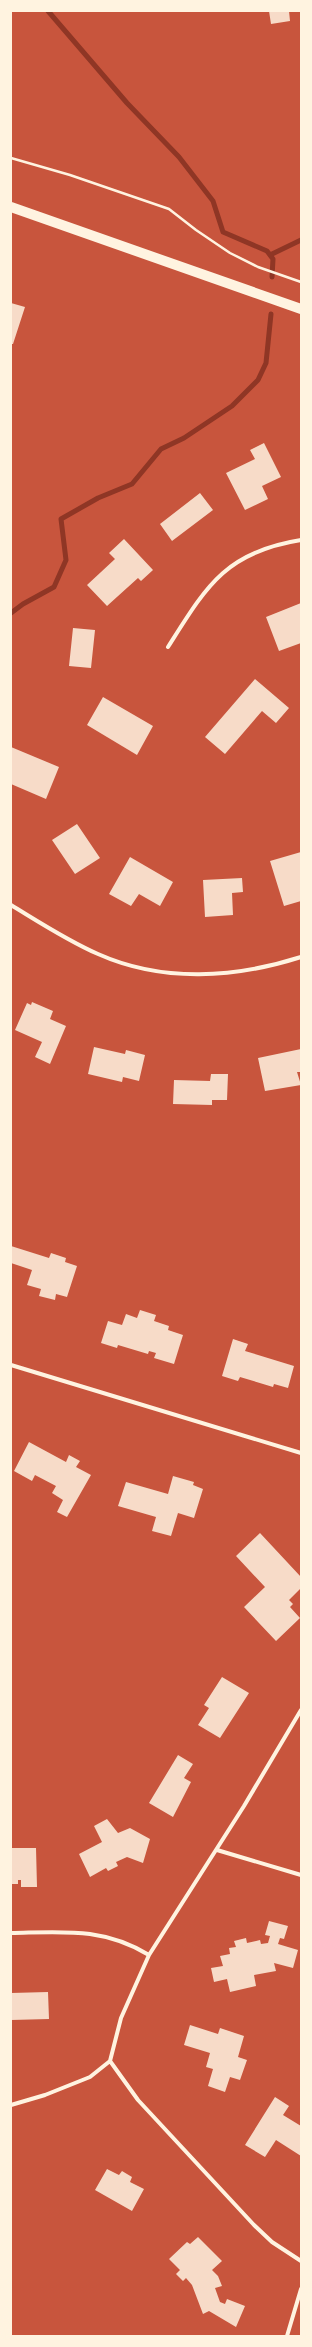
<svg xmlns="http://www.w3.org/2000/svg" width="312" height="2347" font-family="'Roboto Condensed',sans-serif">
<rect width="100%" height="100%" fill="#c8553d"/>
<g fill="none" stroke-linecap="round" stroke-linejoin="round">
<!-- stream -->
<path stroke="#8f3625" stroke-width="5" d="M48,11L127,103L179,157L213,201L223,232L267,251L273,259L272,277
M270,255L301,240
M11,613L23,604L54,587L66,560L61,519L98,498L132,484L161,449L184,438L232,406L258,380L266,363L271,314"/>
</g>
<!-- building -->
<path fill="#f7dbc8" d="M269,11H289L290,21L271,24Z
M11,303L25,307L13,344H11Z
M264,443L281,477L262,486L268,499L245,510L226,473L255,459L250,450Z
M200,493L213,510L172,541L160,524Z
M124,539L153,570L141,581L138,578L107,606L87,585L115,559L109,553Z
M301,603V643L279,651L266,617Z
M73,628L95,630L91,668L69,666Z
M255,679L289,708L276,723L262,711L225,754L205,737Z
M103,697L153,726L137,755L87,725Z
M11,747L59,767L46,799L11,784Z
M77,824L100,858L75,874L52,840Z
M301,852V901L284,906L270,861Z
M130,857L173,882L160,906L139,894L131,906L109,894Z
M242,878L243,892L232,893L233,915L205,917L203,880Z
M32,1002L53,1011L50,1019L66,1026L50,1064L35,1057L42,1042L15,1030L27,1003L31,1005Z
M94,1047L125,1054L126,1050L145,1055L139,1081L123,1077L122,1082L88,1074Z
M301,1049V1072H297L301,1085L265,1091L258,1058Z
M211,1074H228L227,1100H212V1105L173,1104L174,1080L210,1081Z
M11,1246L49,1258L51,1253L66,1258L65,1262L77,1266L67,1297L56,1294L55,1300L39,1296L41,1289L27,1285L32,1270L11,1263Z
M140,1310L156,1315L154,1321L169,1326L168,1330L183,1335L174,1364L154,1358L156,1353L149,1351L148,1354L118,1345L117,1348L101,1343L108,1321L122,1325L126,1314L137,1318Z
M233,1339L248,1344L245,1351L294,1366L288,1388L274,1384L273,1387L240,1377L238,1381L222,1376Z
M29,1442L66,1462L69,1455L80,1461L76,1467L91,1475L67,1517L57,1512L63,1500L52,1493L56,1486L35,1475L32,1481L14,1471Z
M173,1476L194,1482L193,1485L203,1489L194,1518L178,1513L171,1536L152,1531L156,1517L118,1506L126,1482L168,1494Z
M260,1533L301,1577V1588L289,1600L293,1604L290,1607L300,1618L276,1641L244,1607L265,1587L236,1556Z
M222,1677L249,1693L220,1738L198,1725L209,1708L204,1705Z
M178,1755L193,1764L184,1778L191,1782L173,1817L149,1803Z
M107,1819L118,1833L130,1828L150,1839L143,1863L127,1857L116,1862L118,1866L108,1871L106,1868L90,1877L79,1854L102,1842L94,1826Z
M11,1848H36L37,1887H21V1880H18V1884H11Z
M269,1921L288,1926L284,1939L280,1938L278,1944L298,1950L293,1968L274,1963L276,1971L254,1975L256,1986L230,1992L227,1979L214,1982L211,1968L223,1966L220,1956L230,1954L229,1948L236,1947L234,1941L246,1938L247,1943L260,1940L261,1944L268,1943L270,1936L265,1935Z
M48,1992L49,2019L11,2020V1993Z
M190,2025L218,2034L220,2028L244,2036L238,2057L247,2060L240,2080L230,2077L225,2092L208,2086L213,2069L206,2067L210,2053L184,2045Z
M275,2097L289,2106L283,2115L301,2126V2156L276,2140L265,2157L245,2145Z
M107,2169L119,2175L122,2171L132,2177L130,2182L144,2189L132,2211L95,2190Z
M198,2237L222,2261L212,2270L218,2276L222,2286L215,2288L220,2302L225,2304L227,2299L245,2306L236,2327L209,2311L203,2314L192,2285L186,2278L183,2281L176,2274L180,2270L169,2259L187,2242L190,2244Z"/>
<g fill="none" stroke-linecap="round" stroke-linejoin="round">
<!-- path -->
<path stroke="#fff3e0" stroke-width="2.5" d="M11,158L70,175L169,209L196,230L230,253L258,267L301,282"/>
<!-- minor -->
<path stroke="#fff3e0" stroke-width="4" d="M168,647C206,587 225,552 301,540
M11,905C39,922 68,941 98,954C163,983 235,978 301,957
M11,1365L301,1453
M217,1850L301,1875
M11,1933C63,1932 103,1927 149,1955
M110,2061L138,2100L254,2225L272,2242L301,2261
M11,2105L45,2095L90,2077L110,2061L121,2018L149,1955L244,1806L301,1710
M287,2336L301,2289"/>
<!-- primary -->
<path stroke="#fff3e0" stroke-width="10" d="M11,207L301,309"/>
</g>
<!-- border -->
<rect width="312" height="2347" fill="none" stroke="#fff3e0" stroke-width="24"/>
</svg>
